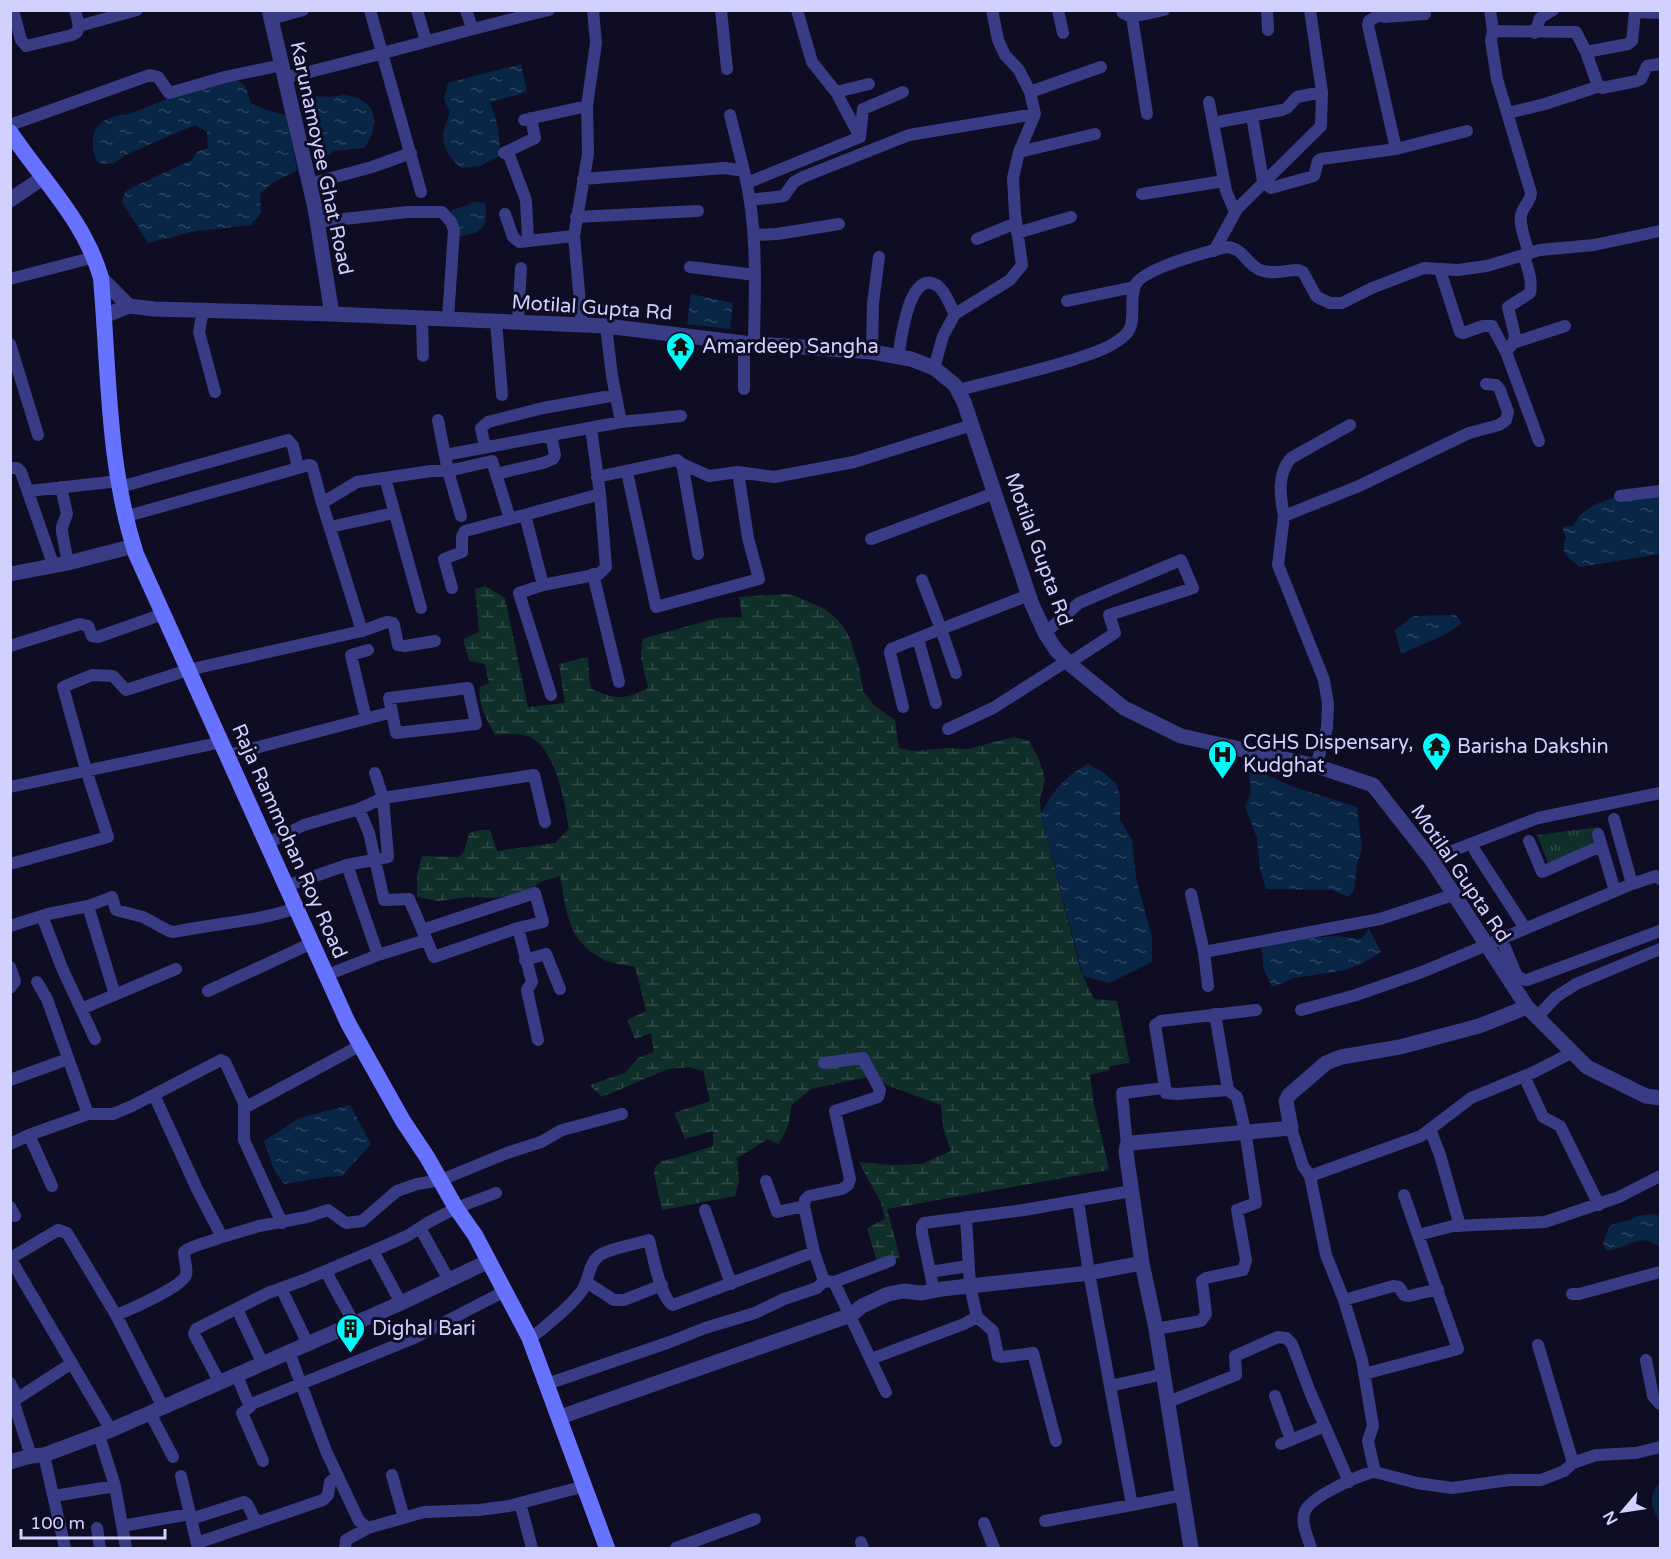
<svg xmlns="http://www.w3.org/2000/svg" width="1671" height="1559" font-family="'Varela Round',sans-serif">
<defs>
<pattern id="grass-tufts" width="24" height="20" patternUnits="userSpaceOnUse" patternTransform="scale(1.5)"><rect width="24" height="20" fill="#102e2a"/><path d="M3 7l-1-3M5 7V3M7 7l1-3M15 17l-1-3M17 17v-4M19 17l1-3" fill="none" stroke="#324b4a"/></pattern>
<pattern id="wetland-marsh" width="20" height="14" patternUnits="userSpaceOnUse" patternTransform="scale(1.5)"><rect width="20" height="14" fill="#102e2a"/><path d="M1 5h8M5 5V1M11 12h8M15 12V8" fill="none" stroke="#324b4a"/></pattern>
<pattern id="water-ripples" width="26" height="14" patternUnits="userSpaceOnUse" patternTransform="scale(1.5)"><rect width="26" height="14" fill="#0a2647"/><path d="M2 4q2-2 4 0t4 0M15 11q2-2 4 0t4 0" fill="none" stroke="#2d4463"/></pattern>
</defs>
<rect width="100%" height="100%" fill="#0f0d24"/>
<!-- grass -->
<path fill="url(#grass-tufts)" d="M1600,827L1603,850L1550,868L1537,835Z"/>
<!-- wetland -->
<path fill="url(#wetland-marsh)" d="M485,586L505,598L528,707L565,703L559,664L588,657L589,677L591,689C617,699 621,701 648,688L641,658L642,639L717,618L742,617L739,597L785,594L795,596L825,609L839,621L849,636L859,667L863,691L875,706L895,720L899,748L914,751L946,748L968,749L1014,737L1029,741L1039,759L1045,780L1040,799L1041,814L1081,972L1094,999L1117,1001L1130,1063L1111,1066L1109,1070L1090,1075L1094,1104L1109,1170L887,1209L900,1258L877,1262L867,1228L885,1219L881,1203L859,1162L891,1165L921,1164L951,1151L943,1128L941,1105L889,1086L872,1076L811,1089L791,1106C791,1121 787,1132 778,1144L768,1139L737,1158L739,1181L735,1196L662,1210L654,1173L655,1167L662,1161L679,1157L713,1146V1131L685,1139L674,1113L710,1101L703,1071L689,1067L668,1069L602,1097L590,1085L625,1073L638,1058L654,1052L651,1033L635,1039L627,1020L646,1011L635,967C626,965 615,964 607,961C567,943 567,913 560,876L540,882L530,891L495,898L469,897L439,901L417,897V875L422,856L459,857L464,851L469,833L480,830H490L497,851L555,843L569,829C565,803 556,747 528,736C518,733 505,734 495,735C487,719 477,704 480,687L489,683L485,664L469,661L463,639L479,632L475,589Z"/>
<!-- water -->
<path fill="url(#water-ripples)" d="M521,64L527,92L490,102C497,121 501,135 499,156L480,166L461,168C441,150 439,137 450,113L444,99L448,83Z
M221,78L235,79L245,85L251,103L263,109L286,115L297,170L272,183L260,194L261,213L251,225L196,231L148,243L122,202L125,192L133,187L192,160L196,152L208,148L207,132L195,125L125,155L115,163L102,164L96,160C86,130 99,116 129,114Z
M343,95C377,98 382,123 364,148L334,151L324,159L313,155L303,105L317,96L331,97Z
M473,202L485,203C489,226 482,234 459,236L451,210L463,207Z
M691,294L733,303L730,329L687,324Z
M1660,493V554L1580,567C1568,558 1559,553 1566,537L1562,527L1573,526C1588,495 1631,496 1660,493Z
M1456,615L1462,623L1446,634L1401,654L1395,630L1413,616Z
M1088,764L1104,773L1116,783L1120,796V820L1132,840L1136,878L1152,938V962L1109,983L1083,976L1041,814C1053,791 1064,777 1088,764Z
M1249,771L1262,773L1294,787L1357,807L1362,848L1357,864L1354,890L1349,897L1332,890L1266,889L1260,869L1257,838L1245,806L1251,794Z
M1369,929L1381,952L1361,964L1346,970L1294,978L1272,987L1263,967L1262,948L1273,941L1336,936L1361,939Z
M350,1105L371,1144L342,1176L326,1177L284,1184L274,1170L264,1141L299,1118Z
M1653,1214L1660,1216V1248C1640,1229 1627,1251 1606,1250L1603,1243L1609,1227L1616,1223L1630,1220L1637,1216Z
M1660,1482V1523C1651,1508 1648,1496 1660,1482Z"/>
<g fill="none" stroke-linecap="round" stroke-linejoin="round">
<!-- minor -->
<path stroke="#373c85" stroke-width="12" d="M13,10L21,40L26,46L72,35L77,32L79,26L137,10
M75,10L79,26
M370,10L421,192
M417,10L426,41
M466,10L472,28
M721,10L727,69
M797,10L812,62L836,92L860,137
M1058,10L1063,33
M1122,10L1123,13L1132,17L1164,10
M1267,10L1268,30
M1378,10L1379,15L1384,17L1425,14
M1490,10L1493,31L1491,40L1497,79L1531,193C1531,201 1523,206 1521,215C1519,226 1526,242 1529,254
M1379,15L1369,21L1368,25L1396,149
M1132,17L1147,114
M271,19L303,10
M1493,31L1576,32L1586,52L1628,44L1632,41L1635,12L1660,13
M1535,33L1540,18L1553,10
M1586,52L1597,83L1602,88L1637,81L1641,79L1647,66L1660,64
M284,78C373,57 461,31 549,10
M836,92L869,84
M1030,92L1101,67
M1209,102L1226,191L1235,212
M1508,113L1545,104L1600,86
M730,115L744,171
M1252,116L1263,181L1271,188L1314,176L1318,161L1321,159L1396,149L1467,131
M524,120L587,106
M1213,123L1282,110L1287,108L1297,97L1322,92
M10,125L150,75L158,77L169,93L225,77L282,65
M1019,152L1095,134
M504,153L535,138L531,118
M509,155L526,200L528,240
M583,179L725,168L744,171C758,227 755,285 754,343
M747,183L860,137L863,109L903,92
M309,184L372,167L411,153
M1142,194L1224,181
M750,200L784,196L794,182L803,177L909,135L1035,114
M505,214L513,237L519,242L574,236
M576,217L698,211
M317,222L407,212H442L451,222L454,230L448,319
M1017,233L1071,217
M754,235L777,234L839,224
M977,239L1016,223
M1214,251L1237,209L1321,126L1322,92L1310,10
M1524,255C1527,268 1533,280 1530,293L1508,307L1515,336L1513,343L1506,352L1539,441
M690,267L755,275
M1440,270L1460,332L1463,333L1483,326H1492L1506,352
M10,279L95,257
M1067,301L1134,287
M203,311L199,332L215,392
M422,318L423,356
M496,321L502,395
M518,322L521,268
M582,325L574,236L588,154L587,106L596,43L593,10
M606,326L612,376L621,422
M1513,343L1565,326
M10,344L38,435
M872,352L873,303L879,257
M898,357C901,341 909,266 938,286C946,292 950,306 955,314
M934,368L943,336L955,314L1010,280L1022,265L1015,214L1013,178L1019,152L1035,114L1030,92L1019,70L1005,55L998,40L992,10
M744,389V343
M958,390C995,381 1032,372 1069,361C1087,355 1109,349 1123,337C1139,325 1128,302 1135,286C1141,268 1208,252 1226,247C1243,247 1246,264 1260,270C1272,275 1286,270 1298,270L1303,272L1316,296L1321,299L1330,303H1342L1372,288L1424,268L1458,270L1487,266L1540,250L1594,245L1660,231
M438,420L448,471L492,461L510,519L465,531L462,536V552L444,559L452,588
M485,447L481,428L488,422L543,408L616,395
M445,455L621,422L681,416
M682,464L709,476L738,472L774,477L854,462L972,425
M10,468H17L21,472L53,564
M627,472L656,607L759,579L748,538L738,472
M496,474L543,463L553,459L555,455L551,435
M597,477L677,460L682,464L684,474L698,554
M385,478L421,608
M61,487L67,514L62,527V532L68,563
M120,487L288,440L293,446L298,467
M29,491L119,481
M1620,496L1660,491
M322,503L362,631
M525,515L543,585
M1284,516C1280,496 1277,474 1291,458L1350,425
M124,517L309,465L312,466L322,503L357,482L431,471H448L461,516
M510,519L600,494
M330,527L394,513
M871,539L995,493
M593,574L619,682
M1045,633L1079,603L1181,560L1193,588L1109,615L1115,633L1069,663
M918,639L936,703
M10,646L80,624L88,626L92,636L98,637L163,614
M956,673L941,629L1029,595
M551,695L519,593L543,585L599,574L606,567L600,494L591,428
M903,707L890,653L891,649L941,629L922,580
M366,719L351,655L368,650
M948,729L993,708L1067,661
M228,755L392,712L396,733L476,724L468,688L389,698L392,712
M1316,766L1327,728L1328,704L1324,680L1278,565L1284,516L1359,486L1469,433L1499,425L1506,420L1508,412L1500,390L1496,385L1486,384
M10,787L222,742
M359,809L369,833L384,900L409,899L434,957L518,928L532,982L527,990L538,1040
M1614,819L1632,884
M1598,834L1615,891
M1529,841L1542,872L1601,846
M266,844L304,825L359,809L383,798L375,773
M1475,851L1525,928
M1431,859L1538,818L1660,793
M10,864L108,837L86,770L63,687L92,675L113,676L126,690L188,670L362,631L387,622L393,623L394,625L398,645L405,646L435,641
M347,865L378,955L426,940
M286,886L347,865L388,857L383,798L534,775L545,822
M1191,894L1204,952L1380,919L1453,895
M88,906L115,995
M42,916L62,968L95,1039
M10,926L48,914L88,906L112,897L116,910L143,917L169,931L174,932C216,923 256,922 296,908
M422,930L535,893L543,922L518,928
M1501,938L1517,976L1522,979L1527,980L1660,931
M1204,952L1208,986
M525,960L546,954L560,989
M10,967L15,981L10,988
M327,975L378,955
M37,982L47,999L88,1114
M208,991L312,943
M81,1009L176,969
M1301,1010L1356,995L1422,972L1632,884L1656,876L1660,879
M1215,1014L1228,1090
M1537,1017L1556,997L1576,984L1660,949
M1524,1076L1543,1117L1560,1126L1599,1205
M10,1080L68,1059
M154,1095L198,1191L222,1237L259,1226L307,1217L328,1210L346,1223L362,1221L397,1191L417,1184L441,1180L507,1153L541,1142L562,1130L622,1114
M244,1103V1140L282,1223
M1291,1128L1303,1166L1310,1176
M1430,1129L1440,1155L1460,1226
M29,1135L52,1186
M10,1144L29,1135L88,1114H113L132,1106L221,1060L225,1062L244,1103L248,1106L361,1045
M1127,1146L1122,1093L1164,1088
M766,1181L777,1212L804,1206
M1078,1201L1089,1273L1132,1505L1183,1495
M10,1207L15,1216
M705,1210L731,1284
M420,1228L449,1280
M1418,1235L1453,1226L1545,1222L1619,1197L1660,1176
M373,1251L401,1303
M10,1258L111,1430
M11,1258L58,1230L67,1233L116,1315
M326,1272L354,1323
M930,1272L968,1266
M824,1281L814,1252L804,1206L805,1200L809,1196L842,1189L848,1185L850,1179L835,1111L878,1097L880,1090L863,1058L824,1063
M586,1282L614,1300H624L662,1285
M834,1282L886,1392
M281,1288L308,1344
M934,1291L922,1233V1226L924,1223L1024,1210L1131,1191
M1572,1294H1579L1660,1272
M1344,1300L1393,1286L1399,1287L1404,1295L1409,1296L1438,1289
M237,1309L263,1364
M977,1317L993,1331L998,1356L1002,1357L1033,1353L1056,1441
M1156,1329L1201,1321L1206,1314L1202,1281L1206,1278L1243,1270L1246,1260L1237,1210L1256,1203L1245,1130L1237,1097L1228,1090L1177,1094L1166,1093L1155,1025L1161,1021L1256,1010
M530,1339C547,1325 567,1310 581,1292C590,1281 587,1264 600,1255C611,1248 636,1244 649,1240C653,1255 660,1298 673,1305L814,1252
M1538,1345L1573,1463
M289,1352L326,1451L359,1521L368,1528L424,1512L479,1510L509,1506L585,1486
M871,1359L964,1324L977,1317L970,1286L966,1217
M1646,1360L1653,1396L1660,1404
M1364,1374L1458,1349L1404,1195
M237,1376L250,1407L242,1413L263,1461
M10,1383L18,1398L72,1363
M220,1383L194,1334L196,1329L268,1293L304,1280L373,1251L407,1236L429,1222L456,1208L496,1193
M547,1384L670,1342L705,1328L755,1313L784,1299L817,1288L824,1281L834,1282L890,1261
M1110,1386L1164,1374
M1275,1396L1291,1440
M13,1400L31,1456
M1168,1402L1236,1375L1235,1356L1278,1337L1286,1338L1292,1344L1310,1392L1349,1482
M249,1405L414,1338L505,1291
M163,1407L116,1315C129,1310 182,1287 186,1275C188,1270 184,1259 184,1252C191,1245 211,1242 222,1237
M150,1413L173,1457
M99,1435L115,1486
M1281,1444L1325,1426
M44,1455L65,1548
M1375,1472L1417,1483L1452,1488L1509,1480H1541L1564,1471L1573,1463L1596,1455L1636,1453L1660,1447
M392,1475L404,1518
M181,1476L198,1548
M54,1496L115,1486L126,1548
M520,1503L532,1548
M191,1519L244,1502L247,1504L257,1523
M1045,1521L1132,1505
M984,1523L994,1548
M122,1526L190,1514
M97,1528L100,1548
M861,1542L863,1548
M197,1543L323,1500L328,1495L330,1482L338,1476
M345,1548L346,1540L368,1528
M676,1548L755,1519
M1311,1548C1308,1537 1300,1523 1305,1511C1311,1497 1360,1474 1375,1472L1368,1441L1373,1426L1362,1360L1344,1300L1326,1255L1310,1176L1421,1136L1471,1098L1534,1072L1573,1052"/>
<!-- tertiary -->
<path stroke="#373c85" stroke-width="15" d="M269,10L315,208L332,314
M10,200L44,177
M101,278L129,306
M104,316L129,306L154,309L332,314L606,326L744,343L872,352L911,359L934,368L955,385L964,402L1031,602L1045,633L1056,650L1072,666L1124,708L1181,736L1316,766L1373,785L1431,859L1527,1007L1587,1067L1646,1096L1660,1098
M10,574L68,563L134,546
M560,1417L851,1315L862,1306L888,1294L904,1291L922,1293L942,1289L1089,1273L1142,1263
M10,1462L31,1456L44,1455L111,1430L401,1303L489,1261
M1191,1548L1156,1329L1142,1263L1126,1152L1127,1146L1131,1143L1291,1128L1286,1101L1289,1095L1326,1063L1341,1057L1400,1047L1479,1026L1527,1007"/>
<!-- secondary -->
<path stroke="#6773ff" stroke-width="16" d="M10,132C42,180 85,221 101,278C109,370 107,465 136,554L348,1023L403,1121L427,1157L456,1208L475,1235L529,1337L607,1548"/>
</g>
<!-- icons -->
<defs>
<symbol id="temple-pin" viewBox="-11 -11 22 30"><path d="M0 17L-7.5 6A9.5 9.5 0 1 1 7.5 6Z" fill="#00fbfa" stroke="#0f0d24"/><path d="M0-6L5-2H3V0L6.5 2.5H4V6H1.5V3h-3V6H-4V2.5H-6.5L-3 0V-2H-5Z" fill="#111"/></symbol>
<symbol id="hospital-pin" viewBox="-11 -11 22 30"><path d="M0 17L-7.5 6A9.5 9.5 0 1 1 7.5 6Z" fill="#00fbfa" stroke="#0f0d24"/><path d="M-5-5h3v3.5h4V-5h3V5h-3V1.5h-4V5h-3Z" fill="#111"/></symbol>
<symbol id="building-pin" viewBox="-11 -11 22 30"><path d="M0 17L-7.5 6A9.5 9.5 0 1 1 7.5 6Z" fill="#00fbfa" stroke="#0f0d24"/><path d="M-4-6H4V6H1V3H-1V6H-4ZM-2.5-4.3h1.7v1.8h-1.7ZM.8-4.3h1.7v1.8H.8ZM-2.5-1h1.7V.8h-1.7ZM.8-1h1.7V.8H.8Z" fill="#111"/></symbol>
</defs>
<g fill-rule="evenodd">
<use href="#temple-pin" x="664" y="330" width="33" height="45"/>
<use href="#temple-pin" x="1420" y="730" width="33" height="45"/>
<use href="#hospital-pin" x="1206" y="738" width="33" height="45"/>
<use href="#building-pin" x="334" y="1312" width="33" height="45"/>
</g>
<g text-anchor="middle" stroke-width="6" stroke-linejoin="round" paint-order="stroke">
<!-- street labels -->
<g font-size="20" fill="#d1d0ff" stroke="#0f0d24">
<text transform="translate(322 158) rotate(78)" y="7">Karunamoyee Ghat Road</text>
<text transform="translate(592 307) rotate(4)" y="7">Motilal Gupta Rd</text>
<text transform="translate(1039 549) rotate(70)" y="7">Motilal Gupta Rd</text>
<text transform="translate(290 841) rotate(66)" y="7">Raja Rammohan Roy Road</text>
<text transform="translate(1461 873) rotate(56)" y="7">Motilal Gupta Rd</text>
</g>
<!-- poi labels -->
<g font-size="20" fill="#d1d0ff" stroke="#0f0d24" text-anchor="start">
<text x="702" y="353">Amardeep Sangha</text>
<text x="1243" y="749">CGHS Dispensary,<tspan x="1243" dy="23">Kudghat</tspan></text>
<text x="1457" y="753">Barisha Dakshin</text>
<text x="372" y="1335">Dighal Bari</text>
</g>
</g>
<!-- border -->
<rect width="1671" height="1559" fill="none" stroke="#d1d0ff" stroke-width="24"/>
<!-- north arrow -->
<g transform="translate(1623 1511) rotate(241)" stroke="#0f0d24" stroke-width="4.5" paint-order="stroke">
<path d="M0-4.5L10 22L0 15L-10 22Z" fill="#d1d0ff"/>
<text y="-9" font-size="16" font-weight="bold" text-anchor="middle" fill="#d1d0ff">N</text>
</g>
<!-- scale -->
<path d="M21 1529v9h144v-9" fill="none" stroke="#d1d0ff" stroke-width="3"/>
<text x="30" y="1529" font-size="18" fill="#d1d0ff" stroke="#0f0d24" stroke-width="4.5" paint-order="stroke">100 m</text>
</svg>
